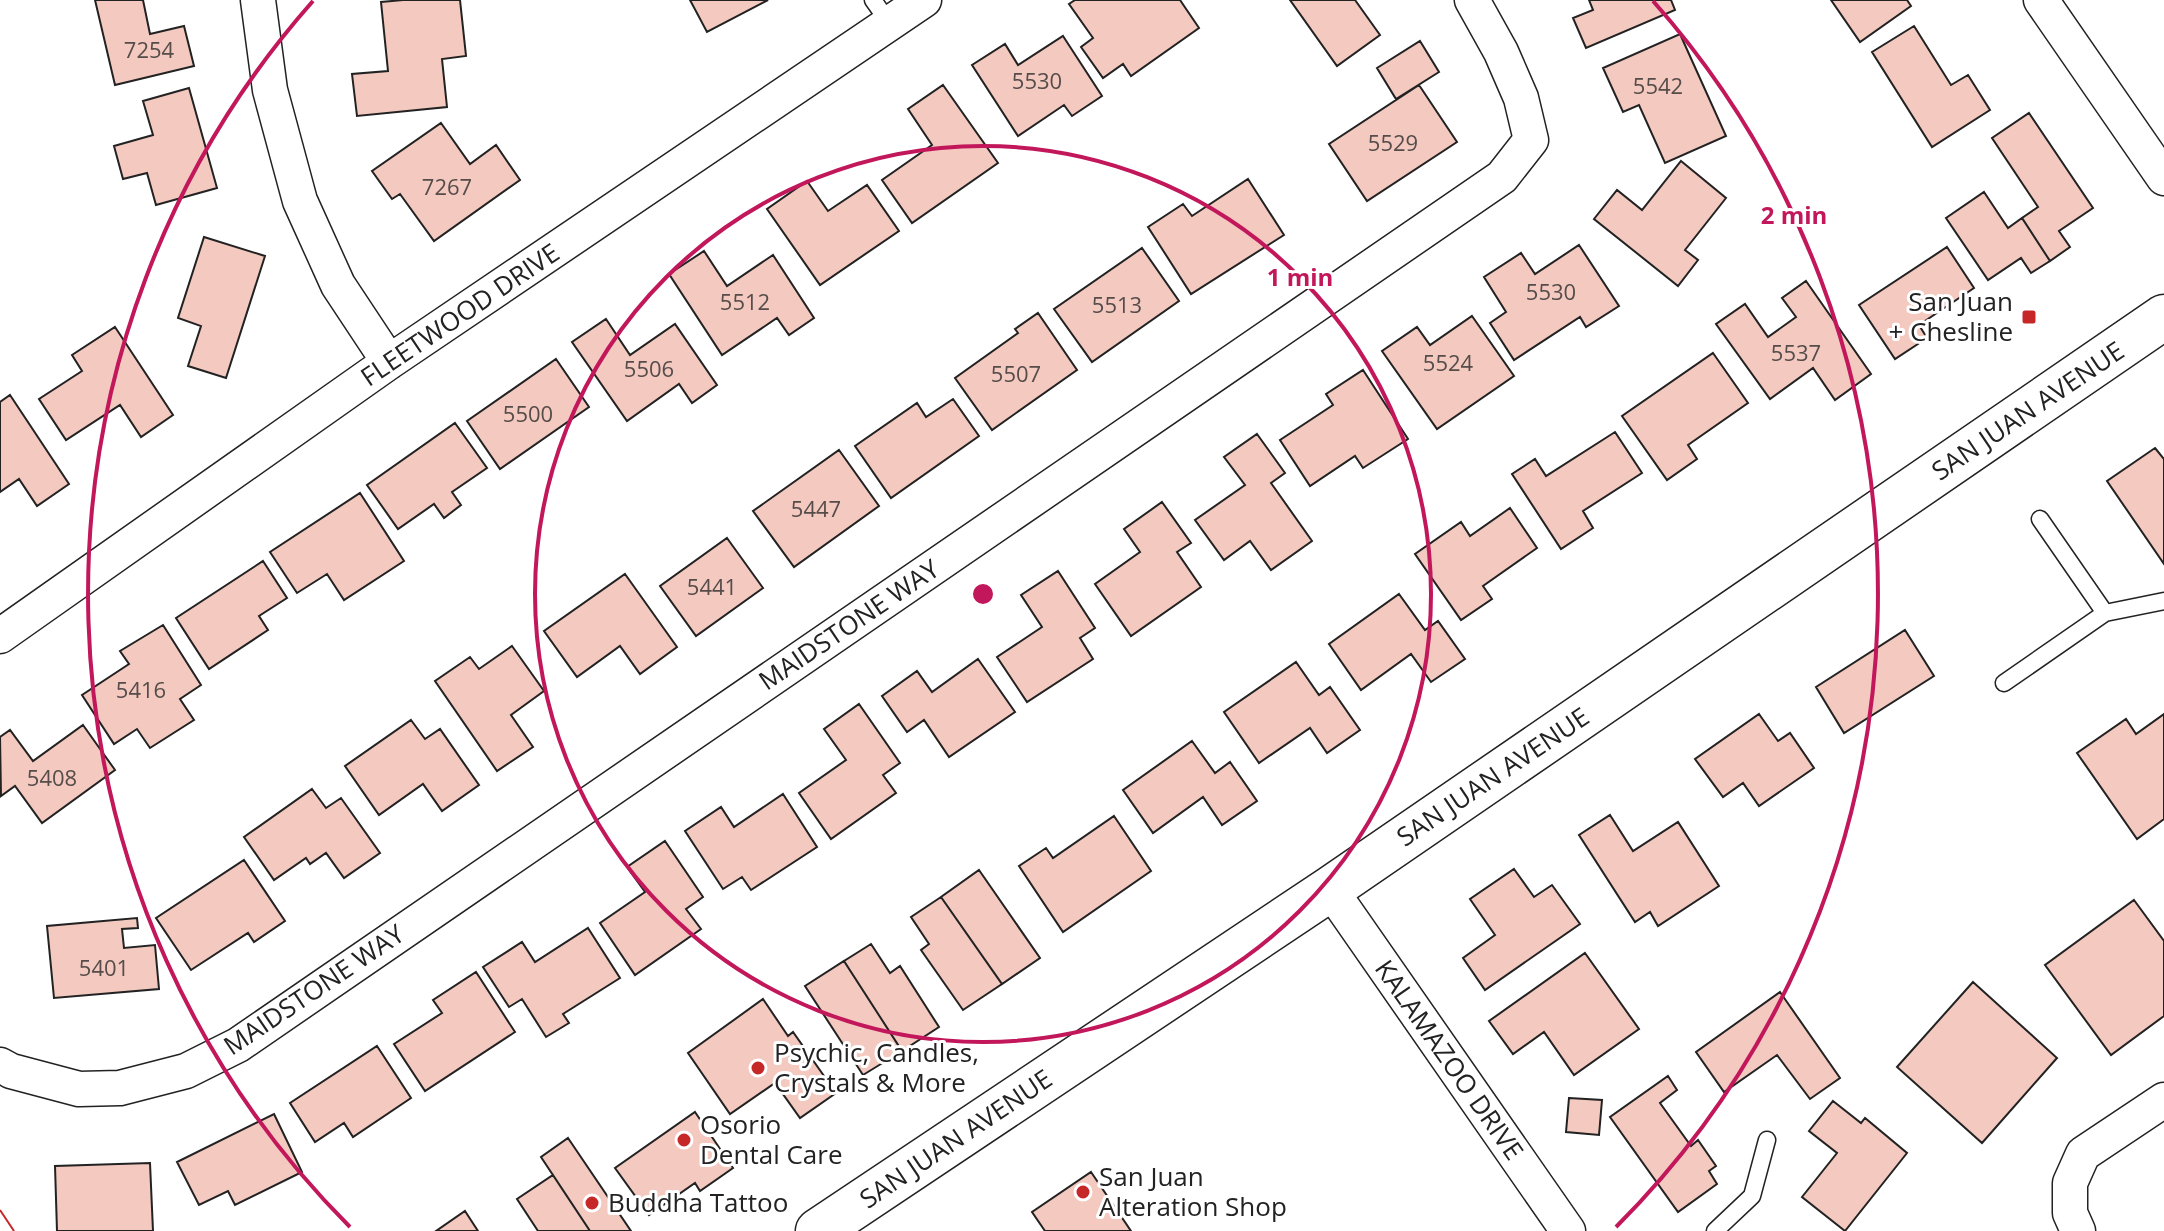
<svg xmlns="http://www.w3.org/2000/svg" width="2164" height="1231" font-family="'Open Sans',sans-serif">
<rect width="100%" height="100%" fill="#fff"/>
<!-- building -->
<path fill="#f3c9c0" stroke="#222" stroke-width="2" d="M95,0H143L150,34L184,26L194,66L115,85Z
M403,0H460L466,56L442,59L447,107L357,116L352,74L388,71L381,2Z
M690,0H768L707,32Z
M1075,0H1180L1199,28L1131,76L1123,64L1103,78L1081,47L1093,38L1069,4Z
M1290,0H1355L1380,35L1337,66Z
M1589,0H1671L1675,10L1586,48L1573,18L1593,10Z
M1831,0H1907L1911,6L1860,42Z
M1914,26L1951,85L1968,75L1990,110L1932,147L1872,52Z
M1680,34L1726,136L1665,163L1639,105L1623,112L1603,68Z
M1063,36L1102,96L1072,116L1064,105L1018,136L972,65L1005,44L1018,65Z
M1420,41L1439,72L1396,99L1377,68Z
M943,85L998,163L912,223L882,180L932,145L908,109Z
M1419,85L1457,142L1367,201L1329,144Z
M189,88L217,188L156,205L147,173L123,179L114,146L153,135L143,101Z
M2029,113L2093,208L2059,231L2070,247L2050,261L2022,218L2038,207L1992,138Z
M441,123L470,164L496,145L520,180L434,241L400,194L392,199L372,171Z
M1681,161L1726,198L1685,250L1698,260L1678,286L1594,219L1617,190L1642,210Z
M1248,179L1284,235L1191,294L1148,227L1183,204L1192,216Z
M807,181L828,211L867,185L899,231L820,285L767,209Z
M1984,192L2008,228L2022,218L2050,261L2031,273L2021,258L1988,280L1946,218Z
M204,237L265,256L226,378L188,366L201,326L178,318Z
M1579,245L1619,306L1586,327L1580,317L1514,360L1490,323L1506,312L1484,277L1521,253L1535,274Z
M1947,247L1974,288L1919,325L1927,338L1895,359L1859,305Z
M1142,248L1179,301L1092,362L1054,309Z
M704,251L727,286L773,255L814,318L789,335L777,318L722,355L669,274Z
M1806,281L1871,374L1835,400L1813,368L1770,399L1716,324L1745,304L1768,337L1796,317L1782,298Z
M1038,313L1077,370L992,430L955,378L1018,333L1015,329Z
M1472,316L1514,376L1437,429L1382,351L1417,327L1430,345Z
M606,319L630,355L675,324L717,385L692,403L679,384L627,421L572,342Z
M115,327L173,415L141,437L120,405L66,440L39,399L82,371L72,355Z
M1713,353L1748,403L1688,445L1697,459L1667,480L1622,416Z
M556,359L589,407L500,469L467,421Z
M1363,370L1408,439L1363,468L1355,456L1310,486L1280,440L1333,405L1326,394Z
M10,395L69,484L37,506L19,479L0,492V402Z
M953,399L979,436L891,498L855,446L917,403L926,417Z
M455,423L487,468L452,492L461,505L444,518L434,504L398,529L367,485Z
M1615,432L1642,473L1583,511L1593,528L1561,549L1512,474L1535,459L1546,476Z
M1257,434L1285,473L1271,483L1312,541L1271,570L1250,541L1224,560L1195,520L1245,485L1224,457Z
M2155,448L2164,459V564L2107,481Z
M839,450L879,506L794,567L753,511Z
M360,493L404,561L344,600L327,574L297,593L270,552Z
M1162,502L1191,543L1177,552L1201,587L1131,636L1095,584L1140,552L1124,529Z
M1510,508L1537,548L1483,586L1492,599L1461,620L1415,554L1461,522L1470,536Z
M727,538L763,588L696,636L660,586Z
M263,561L287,598L259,616L268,630L209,669L176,618Z
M1058,571L1095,628L1080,638L1093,659L1027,702L997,657L1042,627L1021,595Z
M625,574L677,647L640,674L620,646L577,677L544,631Z
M1399,594L1425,630L1438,621L1465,659L1431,682L1411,654L1361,690L1329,644Z
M163,625L201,685L180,699L194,720L150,748L137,729L114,744L82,695L129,664L120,651Z
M1905,630L1934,676L1844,733L1816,687Z
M512,646L544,691L511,715L533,747L497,771L435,681L470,657L479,669Z
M978,659L1015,712L949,757L924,720L907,732L882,696L917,671L932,692Z
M1296,662L1319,695L1330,687L1360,730L1327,753L1310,728L1259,763L1224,712Z
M859,704L900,763L883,775L896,793L831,839L799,793L846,760L824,729Z
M1759,714L1778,741L1790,733L1814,768L1759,806L1743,783L1723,797L1695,759Z
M2164,714V819L2137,839L2077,753L2126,719L2136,734Z
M411,720L425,739L440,729L479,785L442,811L423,784L379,815L345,766Z
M83,725L115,770L42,823L15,786L1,796L0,737L10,730L33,761Z
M1192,741L1215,773L1230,762L1257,801L1222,825L1203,797L1153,833L1123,790Z
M312,789L326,808L341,798L380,853L344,878L326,853L310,864L306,858L274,880L244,837Z
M783,794L817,847L751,890L742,877L723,889L685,831L721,807L734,827Z
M1610,815L1633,851L1678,822L1719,886L1658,926L1650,912L1635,922L1579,835Z
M1114,816L1151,871L1063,932L1019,866L1046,848L1053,858Z
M665,841L703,897L686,909L701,929L635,975L600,923L645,892L627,867Z
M244,860L285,921L254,942L248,933L191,970L156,918Z
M1514,869L1534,897L1552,885L1580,924L1485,990L1463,958L1495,935L1470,899Z
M979,870L1040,958L1002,984L941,897Z
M941,897L1002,984L963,1010L921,950L929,944L911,917Z
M2134,900L2164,941V1016L2111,1055L2045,965Z
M137,918L138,928L122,929L124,948L155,945L159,989L54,998L47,926Z
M588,928L620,978L563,1014L569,1023L546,1037L522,999L509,1007L483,967L522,942L535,962Z
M871,944L890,973L900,966L939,1027L902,1051L844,961Z
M1585,953L1639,1029L1574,1075L1544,1032L1513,1054L1489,1021Z
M844,961L902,1051L863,1075L805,986Z
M476,972L515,1032L425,1091L394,1044L442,1013L433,1000Z
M1973,982L2057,1058L1982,1143L1897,1067Z
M1780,992L1840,1078L1810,1099L1777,1055L1724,1092L1696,1052Z
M763,999L788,1036L793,1032L836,1093L800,1118L775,1083L730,1114L688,1053Z
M377,1046L411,1098L353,1137L344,1123L315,1142L290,1103Z
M1668,1076L1677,1090L1660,1103L1691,1146L1698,1140L1716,1166L1709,1171L1717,1184L1678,1212L1610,1117Z
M1569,1098L1602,1100L1599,1135L1566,1132Z
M1833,1101L1861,1123L1865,1118L1907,1153L1845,1231L1802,1197L1837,1153L1809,1131Z
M695,1112L733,1168L700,1191L695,1183L649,1215L615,1168Z
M274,1114L302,1172L235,1205L228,1191L199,1205L177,1162Z
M568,1138L631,1231H590L541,1157Z
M150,1163L153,1231H57L55,1166Z
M1091,1172L1131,1231H1045L1032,1212Z
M553,1175L590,1231H538L517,1199Z
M465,1211L478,1231H436Z"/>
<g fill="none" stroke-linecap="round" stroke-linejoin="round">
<defs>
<path id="service" d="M873,0L890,24
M2040,519L2105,613
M2004,683L2105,613L2164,601
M1715,1231L1752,1196L1767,1140"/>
<path id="minor" d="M258,0L270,90L300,201L338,285L389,362
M2041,0L2164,178
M0,636L389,362L924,0
M1330,889L1568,1231
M0,1065L11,1071L79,1089L120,1088L186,1071L238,1045L1502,177L1531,140L1521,98L1501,52L1472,0
M2078,1231L2070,1213V1183L2083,1154L2164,1100"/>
<path id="secondary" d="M818,1231L1330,889L2164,317"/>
</defs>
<!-- service casing -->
<use href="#service" stroke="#222" stroke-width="19"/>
<!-- minor casing -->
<use href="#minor" stroke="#222" stroke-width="37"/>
<!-- secondary casing -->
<use href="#secondary" stroke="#222" stroke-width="47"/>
<!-- service -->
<use href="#service" stroke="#fff" stroke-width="16"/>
<!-- minor -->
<use href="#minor" stroke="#fff" stroke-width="34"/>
<!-- secondary -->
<use href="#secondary" stroke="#fff" stroke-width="44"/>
<!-- power -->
<path stroke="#c62828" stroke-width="2" stroke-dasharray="28 6 4 6" stroke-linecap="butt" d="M0,1210L14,1231"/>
</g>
<!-- distance rings -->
<g fill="none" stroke="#c2185b" stroke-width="4">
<circle cx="983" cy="594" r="448"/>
<path d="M350 1227A895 895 0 0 1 313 1M1653 1A895 895 0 0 1 1616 1227"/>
</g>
<!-- markers -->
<g fill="#c62828" stroke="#fff" stroke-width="3">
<rect x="2021" y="309" width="16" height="16" rx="4"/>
<circle cx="758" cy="1068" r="8"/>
<circle cx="684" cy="1140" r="8"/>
<circle cx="1083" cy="1192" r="8"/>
<circle cx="592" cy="1203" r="8"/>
</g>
<g text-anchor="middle" stroke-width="6" stroke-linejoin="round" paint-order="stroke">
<!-- number labels -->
<g font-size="22" fill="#564c4a">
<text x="149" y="58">7254</text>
<text x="1037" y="89">5530</text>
<text x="1658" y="94">5542</text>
<text x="1393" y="151">5529</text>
<text x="447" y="195">7267</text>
<text x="1551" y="300">5530</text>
<text x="745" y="310">5512</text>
<text x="1117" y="313">5513</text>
<text x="1796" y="361">5537</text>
<text x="1448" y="371">5524</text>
<text x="649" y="377">5506</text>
<text x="1016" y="382">5507</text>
<text x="528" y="422">5500</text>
<text x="816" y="517">5447</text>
<text x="712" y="595">5441</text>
<text x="141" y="698">5416</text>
<text x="52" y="786">5408</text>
<text x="104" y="976">5401</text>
</g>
<!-- poi labels -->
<g font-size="26" fill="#222" stroke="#fff" text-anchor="start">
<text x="2013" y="311" text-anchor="end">San Juan<tspan x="2013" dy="30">+ Chesline</tspan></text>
<text x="774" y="1062">Psychic, Candles,<tspan x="774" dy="30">Crystals &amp; More</tspan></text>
<text x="700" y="1134">Osorio<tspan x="700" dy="30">Dental Care</tspan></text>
<text x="1099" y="1186">San Juan<tspan x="1099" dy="30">Alteration Shop</tspan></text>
<text x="608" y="1212">Buddha Tattoo</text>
</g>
<!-- street labels -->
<g font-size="26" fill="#222" stroke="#fff">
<text transform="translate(460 315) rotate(-34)" y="9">FLEETWOOD DRIVE</text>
<text transform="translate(2028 411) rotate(-34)" y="9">SAN JUAN AVENUE</text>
<text transform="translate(849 625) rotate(-34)" y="9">MAIDSTONE WAY</text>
<text transform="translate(1493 777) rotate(-34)" y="9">SAN JUAN AVENUE</text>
<text transform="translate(314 990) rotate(-34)" y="9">MAIDSTONE WAY</text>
<text transform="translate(1449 1060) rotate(55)" y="9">KALAMAZOO DRIVE</text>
<text transform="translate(956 1139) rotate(-34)" y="9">SAN JUAN AVENUE</text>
</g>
</g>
<circle cx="983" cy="594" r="12" fill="#c2185b" stroke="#fff" stroke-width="4"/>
<g font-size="24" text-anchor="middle" font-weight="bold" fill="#c2185b" stroke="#fff" stroke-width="6" stroke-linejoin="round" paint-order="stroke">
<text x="1794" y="224">2 min</text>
<text x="1300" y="286">1 min</text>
</g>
</svg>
